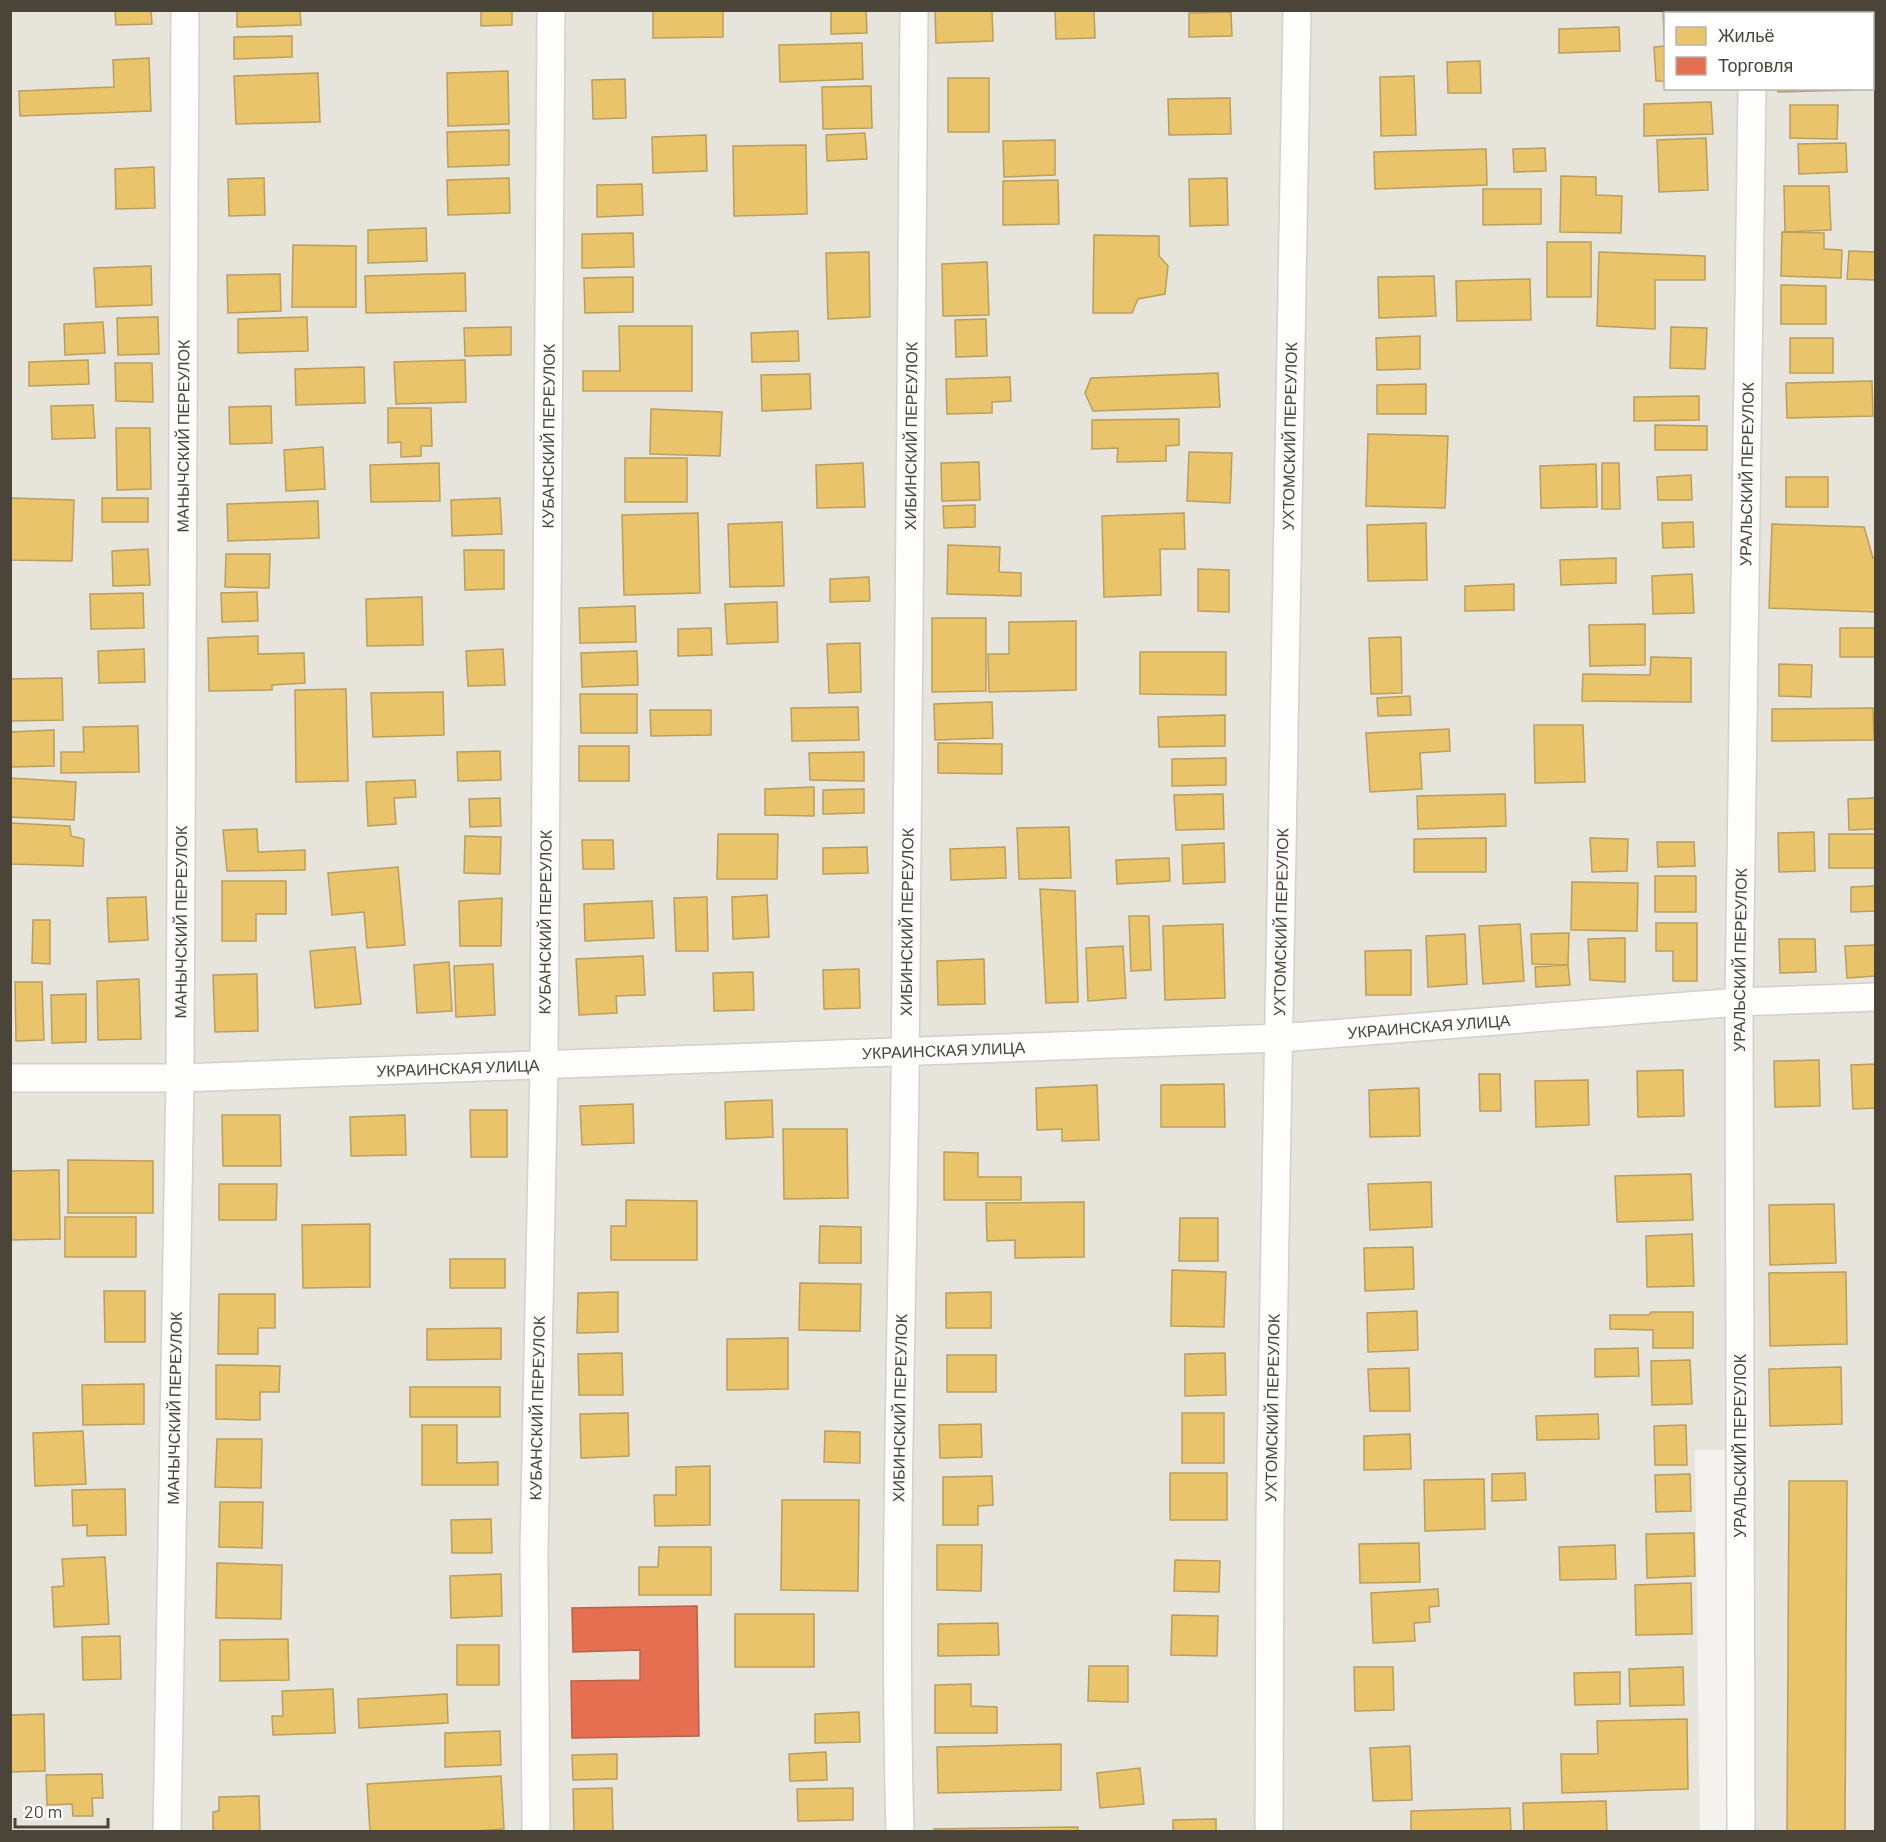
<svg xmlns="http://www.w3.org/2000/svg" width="1886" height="1842" font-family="Barlow,sans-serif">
<rect width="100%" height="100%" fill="#f4f2ee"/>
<!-- residential -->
<path fill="#e7e4dc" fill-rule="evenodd" d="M11,11H1875V1831H1752L1749,1450H1695L1700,1831L11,1832ZM1666,14H1872V88H1666Z"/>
<!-- homes -->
<path fill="#e9c46a" stroke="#ba9e5b" stroke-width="1.5" d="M115,10H151L152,24L116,25Z
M237,10H300L301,25L237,27Z
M481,10H512V25L481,26Z
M653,10H723V37L653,38Z
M831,10H866L867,33L831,34Z
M935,10H992L993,41L936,43Z
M1055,10H1094L1095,38L1056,39Z
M1663,10H1702V14H1666V39H1664Z
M1793,10H1828V14H1793Z
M1231,12L1232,36L1189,37V13Z
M1619,27L1620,51L1559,53V29Z
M1872,34H1876V70H1872Z
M292,36V57L234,59V37Z
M862,43L863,79L780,82L779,45Z
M1666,46V81H1656L1654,47Z
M149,58L151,111L20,116L19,91L114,87L113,60Z
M1480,61L1481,93H1448L1447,62Z
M508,71L509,124L448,126L447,73Z
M318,73L320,122L236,124L234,76Z
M1414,76L1416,135L1381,136L1380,77Z
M948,78H989V132H948Z
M625,79L626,118L593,119L592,80Z
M871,86L872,128L823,129L822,87Z
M1778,88H1851V90L1778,92Z
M1230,98L1231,134L1169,135L1168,99Z
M1711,102L1713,134L1644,136V104Z
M1790,105H1838L1837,139L1790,138Z
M509,130V165L448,167L447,132Z
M865,133L867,159L827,161L826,135Z
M706,135L707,171L653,173L652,137Z
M1706,138L1708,190L1659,192L1657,140Z
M1055,140V175L1004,177L1003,141Z
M1846,143L1847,172L1799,174L1798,144Z
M806,145L807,214L734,216L733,146Z
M1545,148L1546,171L1514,172L1513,149Z
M1486,149L1487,185L1375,189L1374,152Z
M154,167L155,208L116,209L115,169Z
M1561,176L1596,177V195L1622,196L1621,233L1560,232Z
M264,178L265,215L229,216L228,179Z
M509,178L510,213L448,215L447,180Z
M1227,178L1228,225L1190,226L1189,179Z
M1058,180L1059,224L1003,225V181Z
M642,184L643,215L597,217V185Z
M1784,186H1829L1831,230L1785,232Z
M1483,189H1541V224L1483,225Z
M426,228L427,261L368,263V230Z
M1782,232L1824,233V249L1842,250L1841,278L1781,276Z
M633,233L634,267L582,268V234Z
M1094,235L1159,236V256L1168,266L1165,294L1138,299L1132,313H1093Z
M1547,242H1591V297H1547Z
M293,245L356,246V307H292Z
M1849,251L1876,252V280L1847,279Z
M869,252L870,317L828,319L826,253Z
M1599,252L1705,256V280H1655V329L1597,326Z
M987,262L989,315L943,316L942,264Z
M151,266L152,305L96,307L94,268Z
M465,273L466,311L366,313L365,276Z
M280,274L281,311L228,313L227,275Z
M1434,276L1436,316L1379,318L1378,277Z
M633,277V312L585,313L584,278Z
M1530,279L1531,320L1457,321L1456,281Z
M1781,285L1826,286V324H1781Z
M158,317L159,354L118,355L117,318Z
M307,317L308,351L238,353V319Z
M986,319L987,356L956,357L955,320Z
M103,322L105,353L65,355L64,324Z
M619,326H692V391H583V371H620Z
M511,327V355L465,356L464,328Z
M1671,327L1707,328L1705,369L1670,368Z
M798,331L799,361L752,362L751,333Z
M1420,336V369L1377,370L1376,338Z
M1790,338H1833V373H1790Z
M88,360L89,384L29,386V362Z
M465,360L466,402L396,404L394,362Z
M115,363H152L153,402L116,401Z
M364,367L365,403L296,405L295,369Z
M1218,373L1220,407L1093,411L1085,393L1091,378Z
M810,374L811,409L762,411L761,375Z
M1010,377L1011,401L992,402V413L947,414L946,379Z
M1872,381L1873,416L1787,418L1786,383Z
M1426,384V414H1377V385Z
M1699,396V420L1634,421V397Z
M93,405L95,438L52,439L51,406Z
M271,406L272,443L230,444L229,407Z
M388,408H431L432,446H421V456L401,457V442L388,443Z
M651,409L722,412L720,456L650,454Z
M1179,419V445L1166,446V461L1117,462L1118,448L1092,449V420Z
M1655,425L1707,426V450H1655Z
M116,428H150L151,489L117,490Z
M1368,434L1448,436L1445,508L1366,506Z
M323,447L325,489L286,491L284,450Z
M1189,452L1232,453L1230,503L1187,501Z
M625,458H687V502H625Z
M979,462L980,500L942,501L941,463Z
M439,463L440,501L371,502L370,465Z
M863,463L865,507L817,508L816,465Z
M1602,463H1619L1620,509H1602Z
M1596,464L1597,507L1541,508L1540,466Z
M1691,475L1692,500H1658L1657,477Z
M1786,477H1828V507H1786Z
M11,498L74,500L72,561L10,560Z
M102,498H148V522H102Z
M500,498L502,534L452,536L451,500Z
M318,501L319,538L228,541L227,504Z
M975,505V527L944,528L943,506Z
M698,513L700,593L624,595L622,515Z
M1184,513L1185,549H1160L1161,595L1104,597L1102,516Z
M782,522L784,586L730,587L728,524Z
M1693,522L1694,547L1663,548L1662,523Z
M1426,523L1427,580L1368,581L1367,525Z
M1772,524L1864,527L1873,558H1876V612L1769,608Z
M948,545L1000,547L999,572L1021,573V596L947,594Z
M148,549L150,585L113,586L112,551Z
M464,550H504V589L465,590Z
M226,554H270L269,588L225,587Z
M1616,558V583L1561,585L1560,560Z
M1198,569L1229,570V612L1198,611Z
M1692,574L1694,613L1653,614L1652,576Z
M869,577L870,601L830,602V579Z
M1514,584V610L1465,611V586Z
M257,592L258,621L222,622L221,593Z
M143,593L144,628L91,629L90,594Z
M422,597L423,645L367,646L366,599Z
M777,602L778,642L727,644L725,604Z
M635,606L636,642L580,643L579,608Z
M932,618H986V691L932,692Z
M1076,621V690L989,692L988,654H1009V622Z
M1645,624V665L1590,666L1589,625Z
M711,628L712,655L678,656V629Z
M1840,628H1876V657H1840Z
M258,636V654L304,653L305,683L272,685V690L209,691L208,638Z
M1401,637L1402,693L1371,694L1369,638Z
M860,643L861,692L829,693L827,644Z
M144,649L145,682L99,683L98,651Z
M503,649L505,685L468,686L466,651Z
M637,651L638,685L582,687L581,653Z
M1140,652H1226V695L1140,694Z
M1651,657L1691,658V702L1582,701L1583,674L1650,675Z
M1779,664L1812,665L1811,697L1779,696Z
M62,678L63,720L10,721V679Z
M346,689L348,781L296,782L295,690Z
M443,692L444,735L373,737L371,693Z
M580,694H637V733H581Z
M1410,696L1411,715L1378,716L1377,698Z
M992,702L993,738L935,740L934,704Z
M858,707L859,740L792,741L791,708Z
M1873,708L1874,740L1772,741V709Z
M650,710H711V735L651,736Z
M1225,715V746L1159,747L1158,717Z
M1534,725H1583L1585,782L1535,783Z
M138,726L139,772L61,773V752H84L83,727Z
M1449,729L1450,751L1420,753L1422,789L1370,792L1366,733Z
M54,730V766L10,767V732Z
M938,743L1002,744V774L938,773Z
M579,746H629V781H579Z
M500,751L501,780L458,781L457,752Z
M864,752V781L810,780L809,753Z
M1226,758V785L1172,786V759Z
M10,778L76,782L74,820L10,817Z
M415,780L416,797L394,798L396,824L368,826L366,782Z
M814,787V816L765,815V789Z
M864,789V813L823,814V790Z
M1223,794L1224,829L1176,830L1174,795Z
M1505,794L1506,826L1418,829L1417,796Z
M500,798L501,826L470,827L469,799Z
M1876,798V829L1849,830L1848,799Z
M10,823L70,826L71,836L84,839L83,866L11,864Z
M1069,827L1071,878L1019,879L1017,828Z
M257,829L258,852L305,850V870L227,871L223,830Z
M1814,832L1815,871L1779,872L1778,833Z
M718,834H778L777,879H717Z
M1829,834H1876V868H1829Z
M465,836L501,837L500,874L464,873Z
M1486,838V872H1414V839Z
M1590,838L1628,839L1627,871L1592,872Z
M582,840H613L614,869H583Z
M1657,842H1694L1695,866L1658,867Z
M1224,843L1225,882L1183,884L1182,845Z
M867,847L868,873L823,874V848Z
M1005,847L1006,878L951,880L950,849Z
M1169,858L1170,881L1117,884L1116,860Z
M398,867L405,945L367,948L364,912L332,915L328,873Z
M1655,876H1696V912H1655Z
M222,881H286V914H256V941H222Z
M1572,882L1638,883L1637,931L1571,930Z
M1876,886V911L1851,912V887Z
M1040,889L1075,891L1078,1002L1046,1003Z
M767,895L769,937L733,939L732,897Z
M146,897L148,940L109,942L107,898Z
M707,897L708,951H676L674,898Z
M502,898L501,946H460L459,901Z
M652,901L654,938L585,941L584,904Z
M1129,916H1149L1151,970L1131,971Z
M33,920H50V964L32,963Z
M1656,923H1697V981H1673V951H1656Z
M1223,924L1225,998L1165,1000L1163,926Z
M1520,924L1524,981L1483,984L1479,926Z
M1569,933L1568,965L1532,964L1531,934Z
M1465,934L1467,984L1428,987L1426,936Z
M1625,938V982L1590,980L1588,939Z
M1779,939H1815L1816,972L1780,973Z
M1876,945V976L1847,978L1845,946Z
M1123,946L1126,998L1088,1001L1086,948Z
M355,947L361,1004L315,1008L310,951Z
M1411,950V995H1366L1365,951Z
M643,956L645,995L616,996L617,1013L579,1015L576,959Z
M984,959L985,1004L938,1005L937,961Z
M449,962L452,1011L417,1013L414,965Z
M493,964L495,1015L456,1017L454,966Z
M1568,965L1570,985L1536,987L1535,967Z
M859,969L860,1008L824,1009L823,970Z
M753,972L754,1010L714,1011L713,973Z
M257,974L258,1031L215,1032L213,975Z
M139,979L141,1039L98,1040L97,981Z
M15,982H42L44,1040L16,1041Z
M86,994V1042L52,1043L51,995Z
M1819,1060L1820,1106L1775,1107L1774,1061Z
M1876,1064V1108L1853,1109L1851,1065Z
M1683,1070L1684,1116L1638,1117L1637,1071Z
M1479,1074H1500L1501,1111H1480Z
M1588,1080L1589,1125L1536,1127L1535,1081Z
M1224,1084L1225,1127H1161V1085Z
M1097,1085L1099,1140L1062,1141V1129L1037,1130L1036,1088Z
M1419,1088L1420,1136L1370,1137L1369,1090Z
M772,1100L773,1137L726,1139L725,1102Z
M633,1104L634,1143L582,1145L580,1106Z
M470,1110H507V1157H471Z
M222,1115H280L281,1166H223Z
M405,1115L406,1155L351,1156L350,1117Z
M783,1129H847L848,1198L784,1199Z
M944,1152L978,1153V1177H1021V1200H944Z
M68,1160L153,1161V1213H68Z
M59,1170L60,1239L10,1240V1171Z
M1691,1174L1693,1220L1617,1222L1615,1176Z
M1431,1182L1432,1227L1370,1230L1368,1184Z
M219,1184H277L276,1220H219Z
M626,1200L697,1201V1260H611V1226H626Z
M1084,1202V1257L1015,1258V1240L987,1241L986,1203Z
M1834,1204L1836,1263L1770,1265L1769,1205Z
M65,1217H136V1257H65Z
M1180,1218H1218V1261H1179Z
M370,1224V1287L303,1288L302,1225Z
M820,1226L861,1227V1263H819Z
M1692,1234L1694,1286L1647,1287L1646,1236Z
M1413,1247L1414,1289L1365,1291L1364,1248Z
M450,1259H505V1288H450Z
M1172,1270L1226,1272L1224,1327L1171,1326Z
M1846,1272L1847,1344L1770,1346L1769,1273Z
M800,1283L861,1284L860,1331L799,1330Z
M104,1291H145V1342H105Z
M618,1292V1332L577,1333L578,1293Z
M991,1292V1328H946V1293Z
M219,1294H275V1328H258V1354H218Z
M1417,1311L1418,1350L1368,1352L1367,1313Z
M1651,1312H1693V1348H1653V1330L1610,1329V1315H1649Z
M501,1328V1359L427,1360V1329Z
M788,1338V1389L727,1390V1339Z
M1638,1348L1639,1376L1595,1377V1349Z
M622,1353L623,1395H579L578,1354Z
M1225,1353L1226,1395L1185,1396V1354Z
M947,1355H996V1392H947Z
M1690,1360L1692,1404L1652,1405L1651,1361Z
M216,1365L280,1366L279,1392H260V1420L216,1419Z
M1841,1367L1842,1424L1770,1426L1769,1369Z
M1409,1368L1410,1411H1370L1368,1369Z
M144,1384V1424L83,1425L82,1385Z
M410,1387H500V1417H410Z
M628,1413L629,1456L581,1458L580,1414Z
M1182,1413H1224V1463H1182Z
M1598,1414L1599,1439L1537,1440L1536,1416Z
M981,1424L982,1457L940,1458L939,1425Z
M422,1425H457V1463L498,1462V1485H422Z
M1686,1425L1687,1465H1655L1654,1426Z
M83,1431L86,1484L35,1486L33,1433Z
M825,1431L860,1432V1463L824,1462Z
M1410,1434L1411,1469L1364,1470V1436Z
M217,1439H262L261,1488L215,1487Z
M710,1466V1525L655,1526L654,1495H676V1467Z
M1170,1473H1227V1520H1170Z
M1525,1473L1526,1500L1492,1501V1474Z
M1690,1474L1691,1511L1656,1512L1655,1475Z
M992,1476L993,1505L978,1506V1525H943V1477Z
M1484,1479L1485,1529L1425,1531L1424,1480Z
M1789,1481H1847L1845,1832H1787Z
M125,1489L126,1535L87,1536V1525L73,1526L72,1490Z
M782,1500H859L858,1591L781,1590Z
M220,1502H263L262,1548L219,1547Z
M491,1519L492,1553H452L451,1520Z
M1694,1533L1695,1576L1647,1578L1646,1534Z
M1419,1543L1420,1582L1360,1583L1359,1544Z
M937,1545H982L981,1591L937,1590Z
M1615,1545L1616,1579L1560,1580L1559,1547Z
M659,1547H711V1595H639V1567H658Z
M105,1557L109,1624L54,1627L52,1587L64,1586L62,1559Z
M1175,1560L1220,1561L1219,1592L1174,1591Z
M217,1563L282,1565L281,1619L216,1618Z
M501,1574L502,1616L451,1618L450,1576Z
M1691,1583L1692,1634L1636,1635L1635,1585Z
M1438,1589L1439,1606L1429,1607L1430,1622L1414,1623L1415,1641L1373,1643L1371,1593Z
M735,1614H814V1667H735Z
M1172,1615L1218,1616L1217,1656L1171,1655Z
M998,1623L999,1655L938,1656V1624Z
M120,1636L121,1679L83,1680L82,1637Z
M288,1639L289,1680L220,1681V1640Z
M457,1645H499V1685H457Z
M1089,1666H1128V1702L1088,1701Z
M1354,1667H1393L1394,1710L1355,1711Z
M1683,1667L1684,1705L1630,1706L1629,1669Z
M1620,1672V1704L1575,1705L1574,1673Z
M971,1684V1706L997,1707V1733H935V1685Z
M333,1689L335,1733L273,1735L272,1716H283L282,1691Z
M447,1694L448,1723L359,1728L358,1699Z
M859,1712L860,1742L815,1743V1714Z
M44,1714L45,1771L10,1772V1715Z
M1687,1719L1688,1789L1562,1793L1561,1754H1598L1597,1721Z
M500,1731L501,1765L445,1767V1733Z
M1061,1744V1790L938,1793L937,1747Z
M1410,1746L1412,1800L1373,1801L1370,1748Z
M826,1752L827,1780L790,1781L789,1754Z
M617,1754V1779L573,1780L572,1755Z
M1140,1768L1144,1804L1100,1808L1097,1773Z
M102,1774L103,1798H92L93,1816H73L72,1804L47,1805L46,1775Z
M501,1776L504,1829L460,1832H370L367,1784Z
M612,1788L613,1832H574L573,1789Z
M853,1788V1820L798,1821L797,1789Z
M259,1796L260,1832H213V1812L219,1811V1797Z
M1606,1801L1607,1832H1524L1523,1803Z
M1510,1808L1511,1832H1411V1811Z
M1216,1819V1832H1173V1820Z
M1078,1827V1832H934V1829Z"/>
<!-- shops -->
<path fill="#e76f51" stroke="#b8624a" stroke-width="1.5" d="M697,1606L699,1736L572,1738L571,1681L640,1680V1650L573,1652L572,1608Z"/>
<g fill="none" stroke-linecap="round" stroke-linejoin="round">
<defs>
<g id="street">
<path d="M1753,14V10"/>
<path id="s1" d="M10,1078H180L1279,1038L1739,1002L1876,997"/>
<path id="s2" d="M167,1832L180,1078L185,10"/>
<path id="s3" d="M536,1832L534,1551L544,1066L551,10"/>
<path id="s4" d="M900,1832C893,1581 902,1331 905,1081C909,724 911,367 914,10"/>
<path id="s5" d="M1269,1832L1270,1518L1297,10"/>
<path id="s6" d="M1741,1832L1739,1002L1752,88"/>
</g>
</defs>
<!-- street casing -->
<use href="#street" stroke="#d2d0cb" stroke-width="30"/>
<!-- street -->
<use href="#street" stroke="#fdfdfc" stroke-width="27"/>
</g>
<g text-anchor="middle" stroke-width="6" stroke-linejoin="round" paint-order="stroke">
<!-- street labels -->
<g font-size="16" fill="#4b4439" stroke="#fff">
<text dy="6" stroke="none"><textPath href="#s2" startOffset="1396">МАНЫЧСКИЙ ПЕРЕУЛОК</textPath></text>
<text dy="6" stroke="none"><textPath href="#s3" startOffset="1396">КУБАНСКИЙ ПЕРЕУЛОК</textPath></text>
<text dy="6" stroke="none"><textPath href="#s4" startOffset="1396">ХИБИНСКИЙ ПЕРЕУЛОК</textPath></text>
<text dy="6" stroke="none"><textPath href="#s5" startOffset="1396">УХТОМСКИЙ ПЕРЕУЛОК</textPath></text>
<text dy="6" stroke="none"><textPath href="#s6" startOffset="1358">УРАЛЬСКИЙ ПЕРЕУЛОК</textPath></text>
<text dy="6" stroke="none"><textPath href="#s2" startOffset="910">МАНЫЧСКИЙ ПЕРЕУЛОК</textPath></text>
<text dy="6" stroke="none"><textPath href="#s3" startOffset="910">КУБАНСКИЙ ПЕРЕУЛОК</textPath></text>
<text dy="6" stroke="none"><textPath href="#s4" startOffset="910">ХИБИНСКИЙ ПЕРЕУЛОК</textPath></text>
<text dy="6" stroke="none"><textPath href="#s5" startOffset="910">УХТОМСКИЙ ПЕРЕУЛОК</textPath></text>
<text dy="6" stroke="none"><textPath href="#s6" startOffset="872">УРАЛЬСКИЙ ПЕРЕУЛОК</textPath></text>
<text dy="6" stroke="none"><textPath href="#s1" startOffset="1420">УКРАИНСКАЯ УЛИЦА</textPath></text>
<text dy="6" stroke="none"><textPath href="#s1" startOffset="934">УКРАИНСКАЯ УЛИЦА</textPath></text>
<text dy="6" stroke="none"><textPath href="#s1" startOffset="448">УКРАИНСКАЯ УЛИЦА</textPath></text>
<text dy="6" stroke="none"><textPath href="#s2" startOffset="424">МАНЫЧСКИЙ ПЕРЕУЛОК</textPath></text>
<text dy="6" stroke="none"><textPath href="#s3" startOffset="424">КУБАНСКИЙ ПЕРЕУЛОК</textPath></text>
<text dy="6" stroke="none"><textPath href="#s4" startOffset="424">ХИБИНСКИЙ ПЕРЕУЛОК</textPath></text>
<text dy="6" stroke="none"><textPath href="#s5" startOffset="424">УХТОМСКИЙ ПЕРЕУЛОК</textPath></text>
<text transform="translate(1740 1446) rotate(-90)" y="6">УРАЛЬСКИЙ ПЕРЕУЛОК</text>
</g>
</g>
<!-- border -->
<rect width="1886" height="1842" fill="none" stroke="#4b4439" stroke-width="24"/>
<!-- legend -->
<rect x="1664" y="12" width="210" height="78" fill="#ffffff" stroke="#b7b4b0" stroke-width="1.5"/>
<rect x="1676" y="27" width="30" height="18" fill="#e9c46a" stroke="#b7b4b0" stroke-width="1.5"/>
<text x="1718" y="42" font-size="18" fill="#4b4439">Жильё</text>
<rect x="1676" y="57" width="30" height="18" fill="#e76f51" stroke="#b7b4b0" stroke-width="1.5"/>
<text x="1718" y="72" font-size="18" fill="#4b4439">Торговля</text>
<!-- scale -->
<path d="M15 1818v9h93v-9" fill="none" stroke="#4b4439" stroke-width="3"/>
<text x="24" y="1818" font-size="18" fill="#4b4439" stroke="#ffffff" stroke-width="4.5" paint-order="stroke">20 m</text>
</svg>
